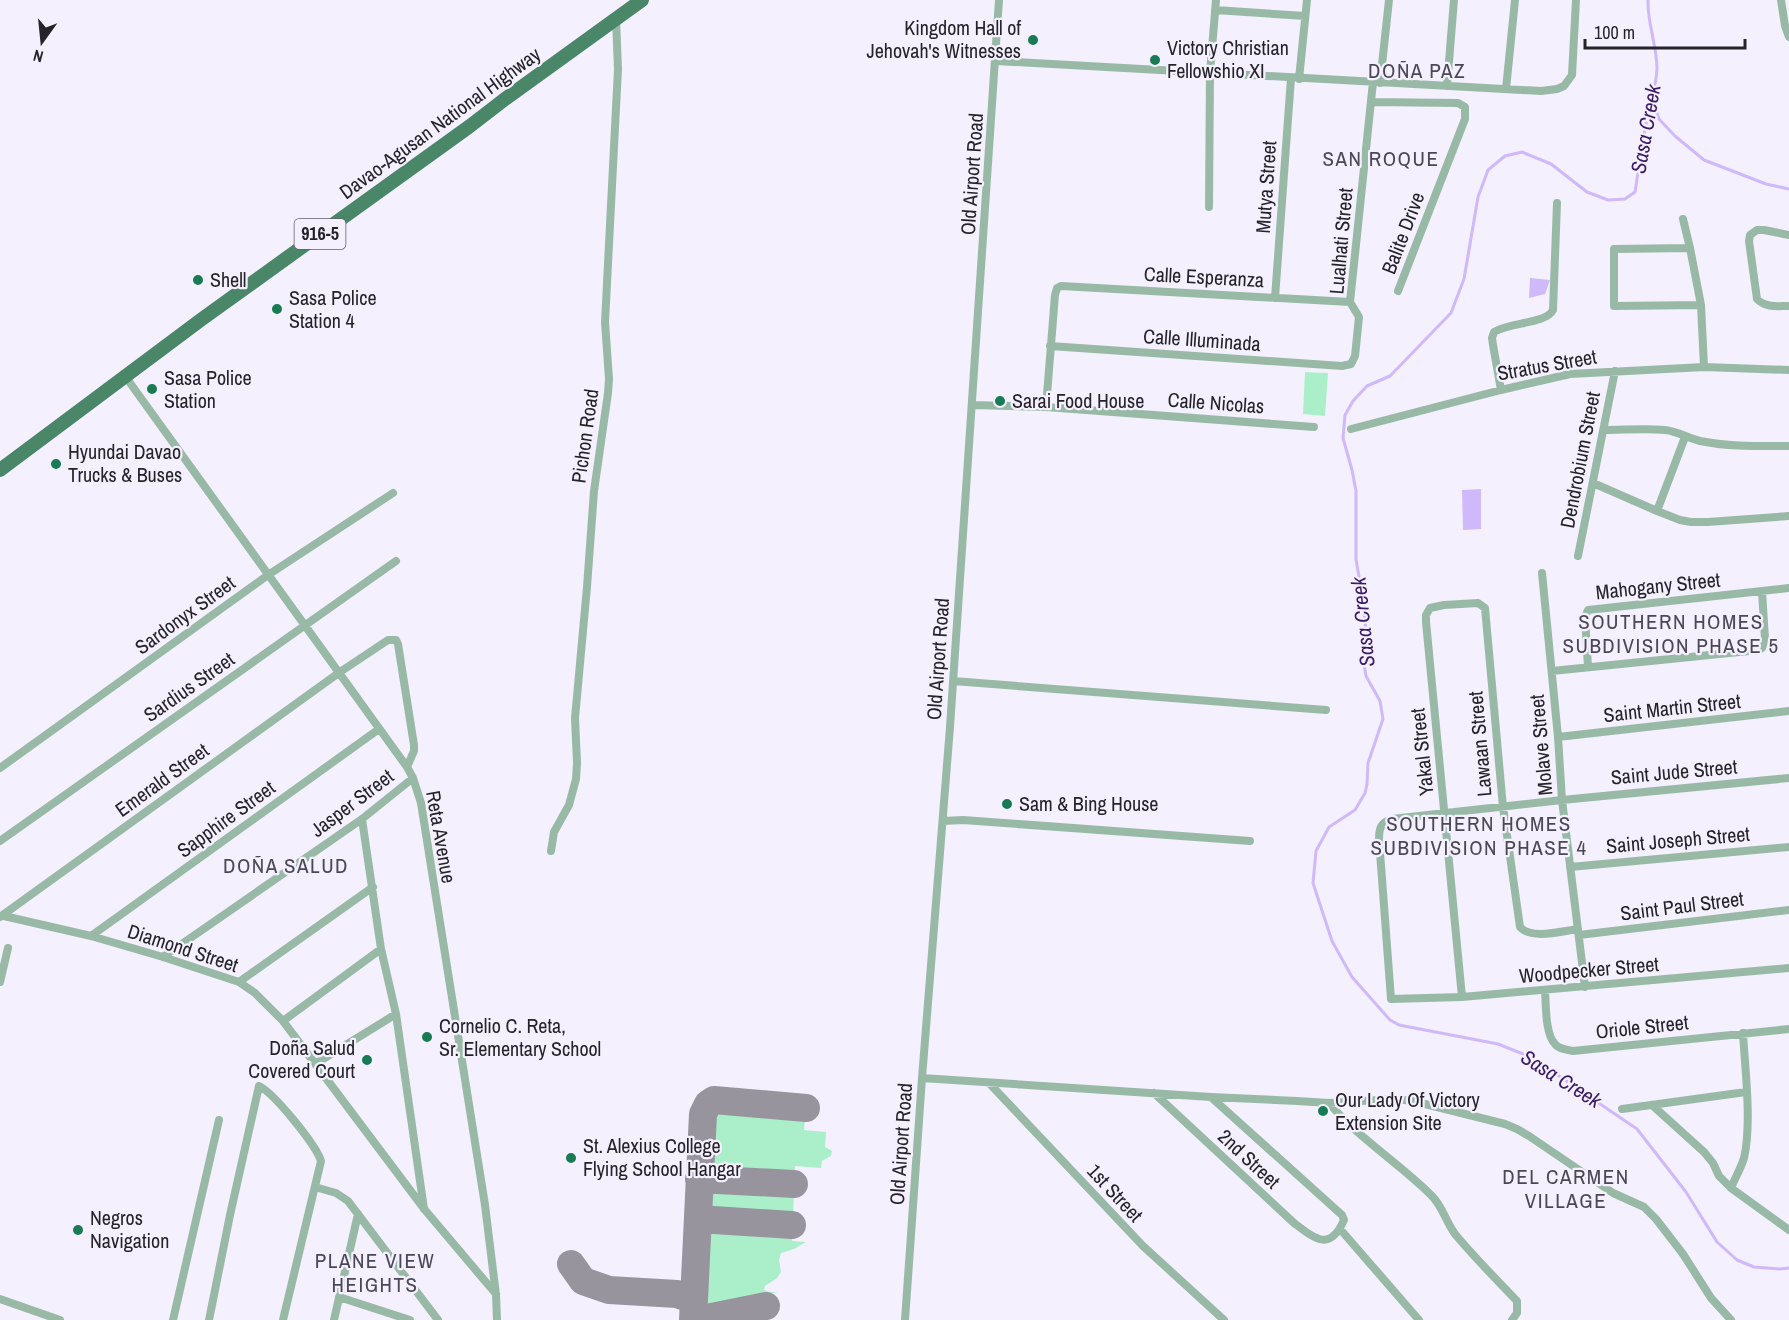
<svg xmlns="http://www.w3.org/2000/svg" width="1789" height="1320" font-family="'Archivo Narrow',sans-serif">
<rect width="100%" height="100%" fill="#f4f0fd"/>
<!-- green -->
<path fill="#abeeca" d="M1305,372L1328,373L1325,416L1303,414Z
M719,1105L801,1111L805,1117L804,1130L826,1132L825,1147L832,1151L831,1156L822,1161L821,1168L795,1166L794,1180L762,1178V1174L748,1173L747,1178L709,1176L713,1111Z
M709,1182L747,1184L748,1188H762V1185L794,1187L793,1221L707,1214Z
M707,1223L792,1229V1241L806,1242L794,1249L781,1253L779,1260L781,1272L777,1278L765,1286L764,1290L770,1292H778L764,1295L765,1301L701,1315Z"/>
<!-- water -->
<path fill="#cfb9fa" d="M1530,278L1550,280L1545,294L1529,298Z
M1481,489V529L1463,530L1462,490Z"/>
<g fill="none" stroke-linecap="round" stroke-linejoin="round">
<!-- stream -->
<path stroke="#cfb9fa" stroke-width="3" d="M1648,0C1647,23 1657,45 1657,69C1656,87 1651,101 1647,119C1642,143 1639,167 1635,192L1625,199L1608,200L1587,192L1551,164L1522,152L1505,156L1488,170L1478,197L1464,279L1451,313L1390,376L1367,386L1353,401L1345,415L1343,438L1352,470L1356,491V559L1363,601L1366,632L1363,658L1366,676L1380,701L1383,719L1368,763L1367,784L1365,793L1355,810L1329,827L1316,851L1313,883L1332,941L1352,977L1390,1020L1399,1025L1498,1044L1531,1057L1637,1129L1686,1192L1717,1242L1737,1260L1754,1267L1780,1269L1789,1268
M1653,102L1659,119L1675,136L1704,160L1766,184L1789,189"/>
<!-- taxiway -->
<path stroke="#97949e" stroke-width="28" d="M699,1179L794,1184
M698,1219L792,1225
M571,1264L583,1281L609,1290L677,1294L694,1300
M693,1320L703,1114L708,1104L714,1100L806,1108
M697,1320L766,1306"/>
<!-- minor -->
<path stroke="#99b9a7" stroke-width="8" d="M1781,0L1785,26L1789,37
M1215,10L1305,16
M996,61L1541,91L1557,89L1564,86L1572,75L1576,0
M1299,79L1307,0
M1380,83L1389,0
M1447,86L1454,0
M1506,89L1515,0
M1371,102L1458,103L1465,107V119L1398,291
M1209,207L1210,73L1216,0
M1683,219L1690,248L1701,305L1704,367
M1789,235L1764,230H1757L1750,235L1749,241L1757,299C1766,308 1777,306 1789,306
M1690,248L1614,249V306L1701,305
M1275,298L1291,78
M1050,346L1342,366L1351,364L1355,356L1359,317L1350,302L1373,82
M125,376L407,767L413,778L421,803L485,1205L496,1295L497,1320
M1501,390L1493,345L1492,338L1494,332C1509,322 1546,324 1553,310L1557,203
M972,405L1046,407L1314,427
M1046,407L1055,295L1057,288L1061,286L1350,302
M1351,429L1501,390L1570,374L1704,367L1789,370
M1604,430C1624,430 1645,428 1665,430C1677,431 1688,438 1700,441C1729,447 1760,446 1789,446
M1593,483L1657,511L1680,520L1691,522H1708L1789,516
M1657,511L1685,437
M1578,556L1615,371
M1542,573L1558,737L1562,800L1585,987
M1588,667L1585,617L1588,610L1789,588
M1552,671L1759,650L1762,648L1765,639L1762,591
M953,681L1326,710
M1558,737L1789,711
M0,768L268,575L393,493
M1789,778L1562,800L1392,819C1381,822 1379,828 1379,839L1391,999L1462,997L1789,968
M362,819L381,949L396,1014L424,1209
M943,821L963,820L1250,841
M0,841L396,561
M551,851L554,832L569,805L576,779L577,763L575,718L587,587L594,491L608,393L609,379L605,322L618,69L616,19
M1570,867L1789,847
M4,916L91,936L163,957L239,982L255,993L283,1021L425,1210L496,1294
M0,917L340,672L388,640H396L398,644L414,745V751L407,767
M1579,935L1789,910
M91,936L379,729
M163,957L362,819L413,778
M0,982L8,948
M239,982L373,887
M1545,990C1546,1004 1545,1034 1555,1044C1559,1049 1567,1050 1573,1051L1789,1029
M1462,997L1426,622V615L1430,608L1444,605L1478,603L1485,608L1503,807L1520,927C1531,940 1562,931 1578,929
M283,1021L381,949
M315,1064L396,1014
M922,1078L1211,1097L1297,1101L1329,1103L1395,1099L1413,1101L1505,1124L1517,1129L1529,1136L1613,1193L1644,1207L1656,1219L1683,1254L1711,1298L1731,1320
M989,1083L1143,1246L1224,1320
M1154,1093L1294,1223C1315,1239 1330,1252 1344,1220L1342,1215L1212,1098
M1329,1103C1358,1138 1399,1163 1431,1195C1442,1205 1446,1222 1455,1234C1474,1257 1496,1279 1517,1301V1313L1512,1320
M1652,1105L1704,1152L1713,1163L1719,1176L1731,1188L1789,1230
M1622,1109L1746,1092
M315,1187L336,1193L348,1201L438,1320
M1731,1188C1735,1178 1741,1168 1744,1158C1752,1124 1745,1069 1743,1033
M1340,1229L1419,1320
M339,1297L410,1320
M0,1299L60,1320
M173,1320L219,1120
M209,1320L230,1215L259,1086C274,1093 316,1145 321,1161L283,1320
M334,1320L358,1214
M905,1320L922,1078L950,727L999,0"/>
<!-- primary -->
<path stroke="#4a8768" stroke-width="14" d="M0,470L202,319L470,126L505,99L642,0"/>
</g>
<!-- markers -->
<g fill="#187b53" stroke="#f4f0fd" stroke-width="2">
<circle cx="1033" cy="40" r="6"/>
<circle cx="1155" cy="60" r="6"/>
<circle cx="198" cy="280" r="6"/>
<circle cx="277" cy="309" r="6"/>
<circle cx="152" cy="389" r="6"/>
<circle cx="1000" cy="401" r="6"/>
<circle cx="56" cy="464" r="6"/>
<circle cx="1007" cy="804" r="6"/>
<circle cx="427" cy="1037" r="6"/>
<circle cx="367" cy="1060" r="6"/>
<circle cx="1323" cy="1111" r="6"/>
<circle cx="571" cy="1158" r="6"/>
<circle cx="78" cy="1230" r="6"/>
</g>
<g text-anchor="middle" stroke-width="4.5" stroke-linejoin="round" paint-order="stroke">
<!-- shield labels -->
<rect fill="#f4f0fd" stroke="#636069" stroke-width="1.5" x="294.5" y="219" width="51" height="30" rx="4.5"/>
<g font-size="18" font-weight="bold" fill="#252329">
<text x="320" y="240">916-5</text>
</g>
<!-- poi labels -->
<g font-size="20" fill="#252329" stroke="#f4f0fd" text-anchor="start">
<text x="1021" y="35" text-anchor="end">Kingdom Hall of<tspan x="1021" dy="23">Jehovah's Witnesses</tspan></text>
<text x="1167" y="55">Victory Christian<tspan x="1167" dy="23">Fellowshio XI</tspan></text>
<text x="210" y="287">Shell</text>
<text x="289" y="305">Sasa Police<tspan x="289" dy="23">Station 4</tspan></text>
<text x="164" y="385">Sasa Police<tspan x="164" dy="23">Station</tspan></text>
<text x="1012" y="408">Sarai Food House</text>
<text x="68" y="459">Hyundai Davao<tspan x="68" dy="23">Trucks &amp; Buses</tspan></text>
<text x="1019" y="811">Sam &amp; Bing House</text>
<text x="439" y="1033">Cornelio C. Reta,<tspan x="439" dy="23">Sr. Elementary School</tspan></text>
<text x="355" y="1055" text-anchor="end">Doña Salud<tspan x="355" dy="23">Covered Court</tspan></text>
<text x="1335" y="1107">Our Lady Of Victory<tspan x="1335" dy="23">Extension Site</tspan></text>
<text x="583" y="1153">St. Alexius College<tspan x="583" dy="23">Flying School Hangar</tspan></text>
<text x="90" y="1225">Negros<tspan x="90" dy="23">Navigation</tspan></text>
</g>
<!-- street labels -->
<g font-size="20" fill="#252329" stroke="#f4f0fd">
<text transform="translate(440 123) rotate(-36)" y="7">Davao-Agusan National Highway</text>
<text transform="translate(972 174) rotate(-86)" y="7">Old Airport Road</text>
<text transform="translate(1266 187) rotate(-86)" y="7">Mutya Street</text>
<text transform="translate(1403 233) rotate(-69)" y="7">Balite Drive</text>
<text transform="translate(1341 241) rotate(-85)" y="7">Lualhati Street</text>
<text transform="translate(1204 277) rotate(3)" y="7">Calle Esperanza</text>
<text transform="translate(1202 340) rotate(4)" y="7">Calle Illuminada</text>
<text transform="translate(1547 365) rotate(-10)" y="7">Stratus Street</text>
<text transform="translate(1216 403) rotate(4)" y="7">Calle Nicolas</text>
<text transform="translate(585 436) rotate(-82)" y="7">Pichon Road</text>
<text transform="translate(1580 460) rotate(-79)" y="7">Dendrobium Street</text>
<text transform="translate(1658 586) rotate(-6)" y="7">Mahogany Street</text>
<text transform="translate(185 615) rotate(-36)" y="7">Sardonyx Street</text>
<text transform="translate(938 659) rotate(-86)" y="7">Old Airport Road</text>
<text transform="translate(189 687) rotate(-35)" y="7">Sardius Street</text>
<text transform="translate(1672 708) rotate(-6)" y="7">Saint Martin Street</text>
<text transform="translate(1480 744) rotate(-95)" y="7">Lawaan Street</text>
<text transform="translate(1541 745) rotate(-95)" y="7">Molave Street</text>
<text transform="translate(1422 752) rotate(-96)" y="7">Yakal Street</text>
<text transform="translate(1674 772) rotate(-5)" y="7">Saint Jude Street</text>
<text transform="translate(162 780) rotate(-36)" y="7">Emerald Street</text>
<text transform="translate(352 803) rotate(-37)" y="7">Jasper Street</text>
<text transform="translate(226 819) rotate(-36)" y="7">Sapphire Street</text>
<text transform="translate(441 837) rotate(80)" y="7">Reta Avenue</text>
<text transform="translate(1678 840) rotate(-5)" y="7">Saint Joseph Street</text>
<text transform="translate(1682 906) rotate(-7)" y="7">Saint Paul Street</text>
<text transform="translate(183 948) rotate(18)" y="7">Diamond Street</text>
<text transform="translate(1589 970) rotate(-5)" y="7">Woodpecker Street</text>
<text transform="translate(1642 1027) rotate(-6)" y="7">Oriole Street</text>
<text transform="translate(901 1144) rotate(-86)" y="7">Old Airport Road</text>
<text transform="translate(1249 1159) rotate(43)" y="7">2nd Street</text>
<text transform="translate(1115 1193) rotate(47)" y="7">1st Street</text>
</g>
<!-- neighbourhood labels -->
<g font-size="21" letter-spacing="1.5" fill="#4b4754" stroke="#f4f0fd">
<text x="1417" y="78">DOÑA PAZ</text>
<text x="1381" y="166">SAN ROQUE</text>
<text x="1671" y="629">SOUTHERN HOMES<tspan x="1671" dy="24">SUBDIVISION PHASE 5</tspan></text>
<text x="1479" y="831">SOUTHERN HOMES<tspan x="1479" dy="24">SUBDIVISION PHASE 4</tspan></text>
<text x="286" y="873">DOÑA SALUD</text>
<text x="1566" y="1184">DEL CARMEN<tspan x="1566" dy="24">VILLAGE</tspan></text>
<text x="375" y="1268">PLANE VIEW<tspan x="375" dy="24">HEIGHTS</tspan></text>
</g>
<!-- water labels -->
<g font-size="21" font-style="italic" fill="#3b1964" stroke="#f4f0fd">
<text transform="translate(1646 129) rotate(-80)" y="7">Sasa Creek</text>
<text transform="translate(1363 622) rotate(-96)" y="7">Sasa Creek</text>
<text transform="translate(1561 1079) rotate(32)" y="7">Sasa Creek</text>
</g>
</g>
<!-- north arrow -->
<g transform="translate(42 42) rotate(195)" stroke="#f4f0fd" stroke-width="4.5" paint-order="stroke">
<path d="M0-4.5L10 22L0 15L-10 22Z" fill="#252329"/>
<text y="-9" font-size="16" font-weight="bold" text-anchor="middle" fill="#252329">N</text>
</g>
<!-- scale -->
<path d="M1585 39v9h160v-9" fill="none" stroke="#252329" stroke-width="3"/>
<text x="1594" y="39" font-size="18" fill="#252329" stroke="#f4f0fd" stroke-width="4.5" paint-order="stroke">100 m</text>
</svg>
